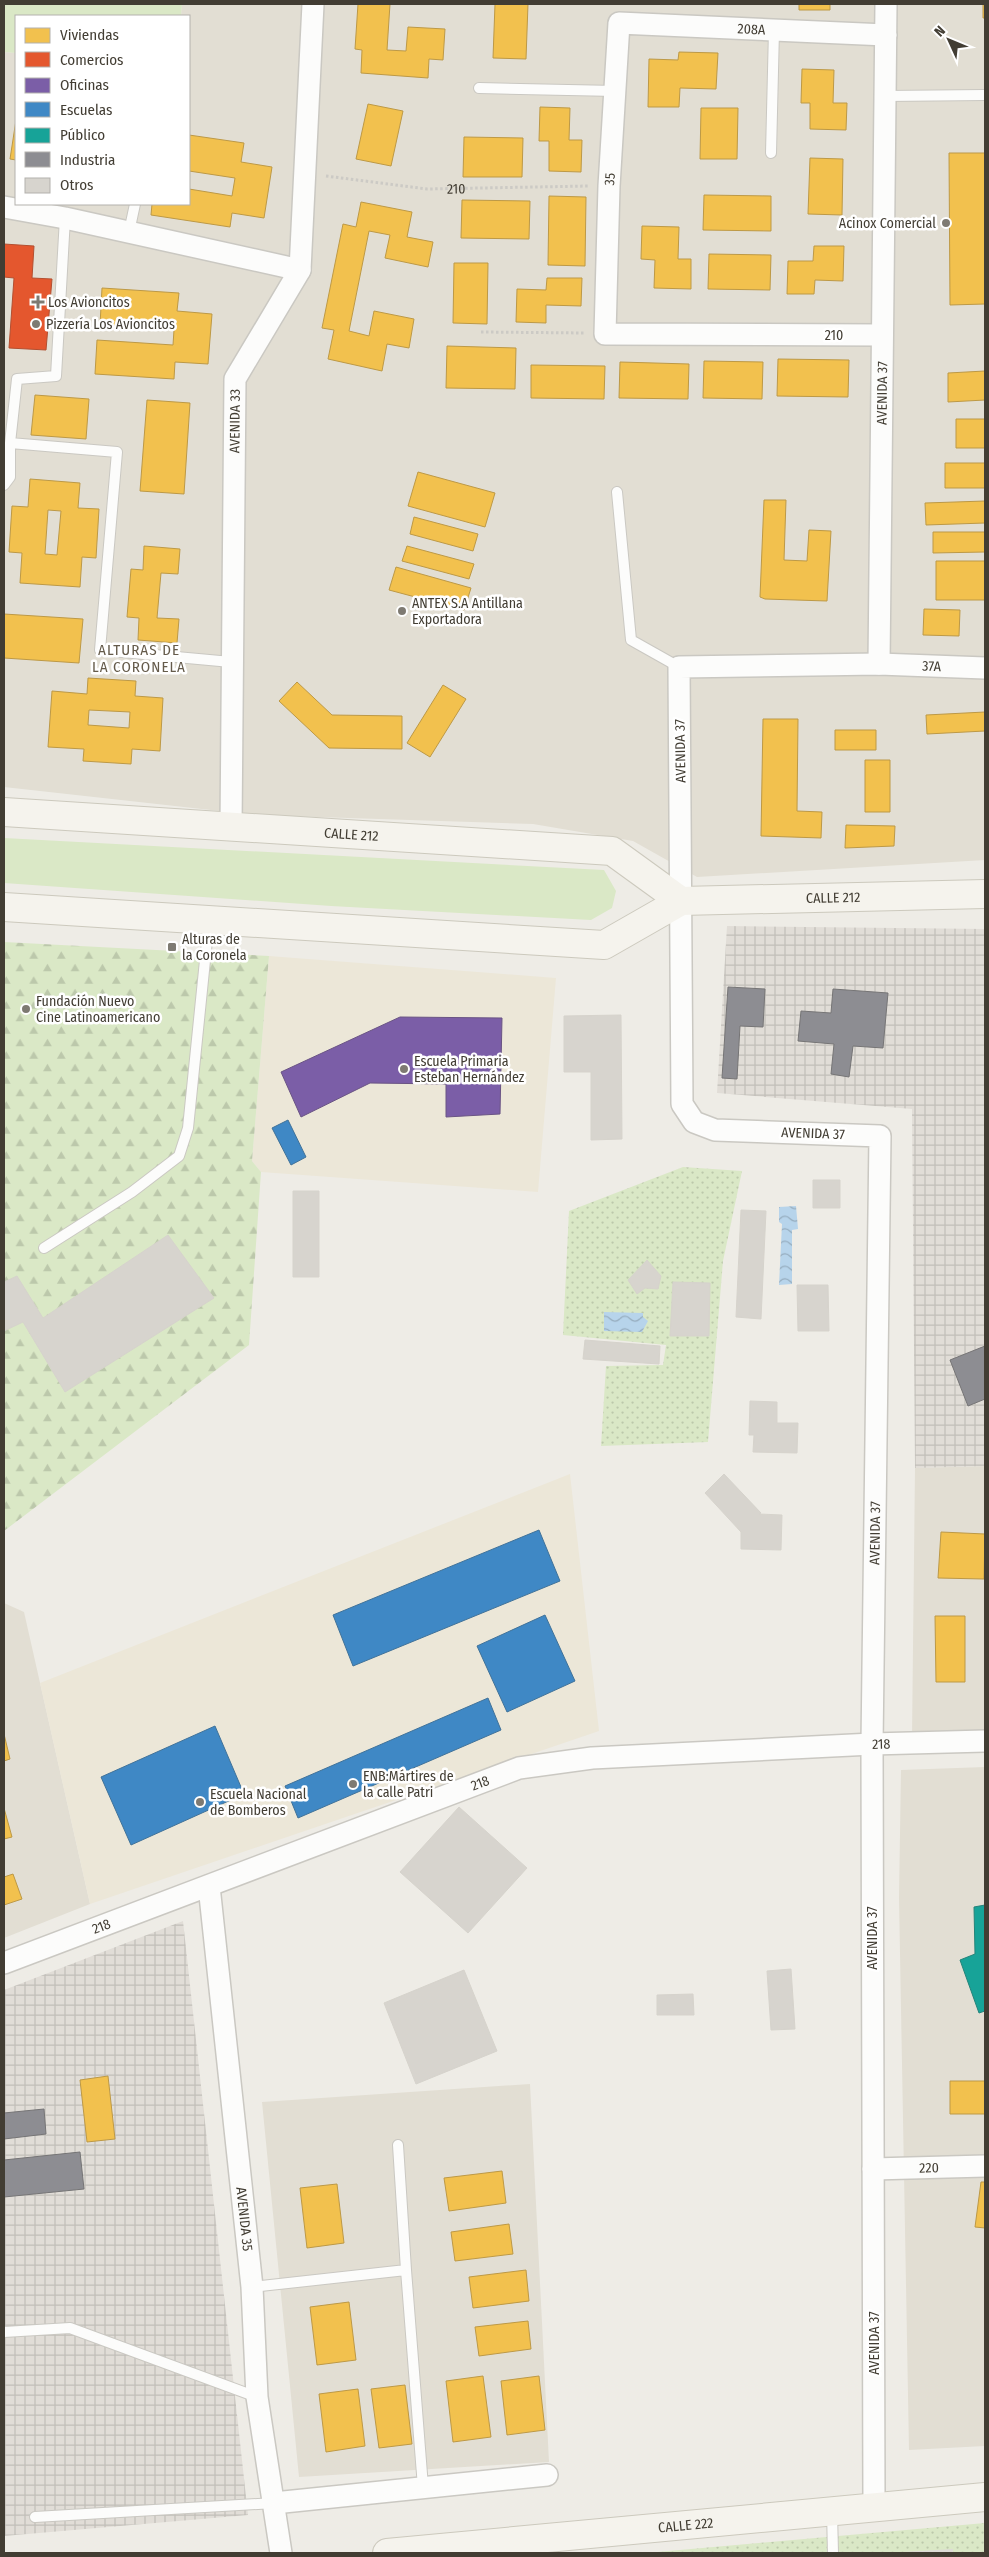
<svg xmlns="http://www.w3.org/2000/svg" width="989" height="2557" font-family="'Fira Sans Condensed',sans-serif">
<defs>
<pattern id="industrial-grid" width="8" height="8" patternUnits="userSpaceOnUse" patternTransform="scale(1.25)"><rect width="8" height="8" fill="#e1ddd7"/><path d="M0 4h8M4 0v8" fill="none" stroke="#c2bfb9"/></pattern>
<pattern id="forest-firs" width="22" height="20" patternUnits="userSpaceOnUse" patternTransform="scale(1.25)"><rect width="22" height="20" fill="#dae8c6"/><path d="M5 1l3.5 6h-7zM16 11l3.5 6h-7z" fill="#bcc8ab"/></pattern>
<pattern id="park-dots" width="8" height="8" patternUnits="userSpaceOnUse" patternTransform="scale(1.25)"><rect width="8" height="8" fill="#dae8c6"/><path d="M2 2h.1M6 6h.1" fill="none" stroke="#bcc8ab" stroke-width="1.8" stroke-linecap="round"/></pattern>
<pattern id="water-waves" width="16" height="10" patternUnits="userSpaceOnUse" patternTransform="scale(1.25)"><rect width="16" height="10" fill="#b7d4eb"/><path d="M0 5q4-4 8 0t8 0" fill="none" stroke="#96adbf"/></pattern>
</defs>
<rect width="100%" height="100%" fill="#eeece6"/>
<!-- residential -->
<path fill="#e2ded3" d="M182,4H985V860L697,877L633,841L533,824L256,815L4,787V52L16,53V204H189V16H181Z
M985,1466V1733L912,1737L915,1468Z
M4,1603L24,1612L90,1904L4,1938Z
M985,1767V2446L909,2450L899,1898L901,1770Z
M530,2084L549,2462L299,2477L262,2102Z"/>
<!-- industrial -->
<path fill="url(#industrial-grid)" d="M727,926L985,929V1466L915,1468L912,1109L717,1093Z
M183,1921L248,2515L4,2536V1990Z"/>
<!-- education -->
<path fill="#ece7d8" d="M269,956L556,978L538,1192L261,1172L252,1161Z
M570,1474L599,1731L90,1904L40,1683Z"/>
<!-- grass -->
<path fill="#dae8c6" d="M4,4H182L181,16H16V53L4,52Z
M4,838L604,870L616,891L612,908L591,920L331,906L4,883Z"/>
<!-- forest -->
<path fill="url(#forest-firs)" d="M4,942L269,956L252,1161L261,1172L249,1345L4,1531Z"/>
<!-- park -->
<path fill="url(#park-dots)" d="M683,1167L742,1171L723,1261L708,1442L601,1446L606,1366L663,1365L666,1345L563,1335L569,1211Z
M985,2523V2553H646Z"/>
<!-- parking -->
<path fill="#dddbd6" d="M953,2549V2553H886Z"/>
<!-- water -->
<path fill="url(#water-waves)" d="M796,1206L798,1229L792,1230V1284L779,1285L782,1224L779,1222V1207Z
M604,1312L643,1313V1317L648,1321L642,1332L604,1331Z"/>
<!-- homes -->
<path fill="#f2c14e" stroke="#bd9946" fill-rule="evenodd" d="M358,4H390L387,50L406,51L408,27L445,29L443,60L429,59L428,78L361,73L362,50L355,49Z
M495,4H528L526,59L493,58Z
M799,4H830V10H799Z
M983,4H985V18H983Z
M679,52L718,53L716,89L680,88L679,107H648L649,59L678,60Z
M802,69L834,70L833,103H847L846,130L810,129V103H801Z
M368,104L403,111L391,166L356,159Z
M540,107L570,108L569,140H582L581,172L549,171V141H539Z
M701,108H738L737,159H700Z
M16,120V160L10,159Z
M189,135L244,143L241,162L272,167L264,218L232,213L230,227L151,215L152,204H189V189L232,196L235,178L189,171Z
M464,137L523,138L522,177H463Z
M949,153H985V304L950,305Z
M810,158L843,159L842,215L808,214Z
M704,195L771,196V231L703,230Z
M549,196L586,197L585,266L548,265Z
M462,200L530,201L529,239L461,238Z
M361,202L412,212L407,237L433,242L428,267L385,258L390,235L369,231L349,331L369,336L374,311L414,319L409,348L387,344L382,371L328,359L334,330L322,328L343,224L356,227Z
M642,226L679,227L678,259H691V289L654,288L655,260L641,259Z
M814,246H844L843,281L815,280L814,294H787L788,261H813Z
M709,254L771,255L770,290L708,289Z
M454,263H488L487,324L453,323Z
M547,278H582L581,306L546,305V323L516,322L517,289L546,290Z
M102,288L179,293L177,311L212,314L208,364L175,362L174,379L95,374L97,340L173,345L174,330L100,325Z
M447,346L516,348L515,389L446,388Z
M778,359L849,360L848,397L777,396Z
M704,361L763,362L762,399L703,398Z
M620,362L689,364L688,399L619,398Z
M531,365L605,366L604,399L531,398Z
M985,371V400L948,402V373Z
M35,395L89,399L86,439L31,435Z
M147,400L190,403L184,494L140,491Z
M956,419H985V448H956Z
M945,463H985V488H945Z
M418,472L495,493L485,527L408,506Z
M30,479L80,483L78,508L99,509L96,558L82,557L80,587L20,583L22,553L9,552L12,506L28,507ZM48,510L61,511L57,555L45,554Z
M764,500H786L784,560L807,561L809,530L831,531L827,601L765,599L760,597Z
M985,501V523L926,525L925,503Z
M414,517L478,534L473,551L410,534Z
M933,532H985V552L933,553Z
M144,546L180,549L178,574L161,573L157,618L179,619L177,643L138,640L139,618L127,617L131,569L143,570Z
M407,546L474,564L469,579L402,561Z
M936,561H985V600H936Z
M396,567L471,588L464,610L389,590Z
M924,609L960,610L959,636L923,635Z
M4,614L83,619L79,663L4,658Z
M88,678L136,681L135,696L163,698L160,751L132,749L131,764L83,761L84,749L48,747L52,691L87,694ZM89,710L130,712L129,728L88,725Z
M297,682L332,715L402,716V749L329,748L279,701Z
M443,685L466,699L430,757L407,743Z
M985,712V731L927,734L926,715Z
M763,719H798L797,811L822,812L821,838L761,836Z
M835,730H876V750H835Z
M865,760H890V812H865Z
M846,825L895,826L894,846L845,848Z
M941,1532L985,1534L984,1579L938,1578Z
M935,1616H965V1682H936Z
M4,1734L10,1759L4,1761Z
M4,1808L12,1837L4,1839Z
M13,1874L22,1899L4,1905V1877Z
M108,2076L115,2139L87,2142L80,2080Z
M950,2081H985V2114H950Z
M502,2171L506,2203L449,2211L444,2178Z
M981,2182H985V2228L975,2227Z
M337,2184L344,2243L307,2248L300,2188Z
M509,2224L513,2254L455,2261L451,2232Z
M526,2270L529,2301L473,2308L469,2277Z
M349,2302L356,2360L317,2365L310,2307Z
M528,2321L531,2349L479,2356L475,2327Z
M483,2376L491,2437L453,2442L446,2381Z
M539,2376L545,2430L507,2435L501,2381Z
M405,2385L412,2444L379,2448L371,2389Z
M358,2389L365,2446L326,2452L319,2394Z"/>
<!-- shops -->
<path fill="#e4572e" stroke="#b34f30" d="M4,244L34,246L32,278L52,279L46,350L9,348L14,278L4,277Z"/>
<!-- offices -->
<path fill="#7b5ea7" stroke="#6a5484" d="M400,1017L502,1018L500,1114L446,1117V1084L370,1083L301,1117L281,1072Z"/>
<!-- schools -->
<path fill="#3f88c5" stroke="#407299" d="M288,1120L306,1157L291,1165L272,1128Z
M539,1530L560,1581L353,1666L333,1615Z
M545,1615L575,1681L507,1712L477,1646Z
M488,1698L501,1730L298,1818L285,1786Z
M215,1726L244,1794L131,1845L101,1777Z"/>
<!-- public -->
<path fill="#17a398" stroke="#24847a" d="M985,1905V2011L979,2013L960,1960L975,1954L974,1907Z"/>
<!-- industry -->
<path fill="#8d8d92" stroke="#767576" d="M728,987L765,989L763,1027L740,1026L737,1079L722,1078Z
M833,989L888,993L883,1048L853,1046L849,1077L831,1074L834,1044L798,1041L801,1011L831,1013Z
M985,1346V1399L968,1406L950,1360Z
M44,2109L46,2134L4,2139V2113Z
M80,2152L84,2189L4,2197V2160Z"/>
<!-- building -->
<path fill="#d7d4ce" stroke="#d6d3cc" d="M621,1015L622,1139L591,1140V1072H564V1016Z
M813,1180H840V1208H813Z
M293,1191H319V1277H293Z
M741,1210L766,1211L761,1319L736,1317Z
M168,1235L214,1298L65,1392L23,1322L4,1331V1282L17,1276L43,1318Z
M647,1260L661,1276L658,1289L645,1288L637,1294L628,1280Z
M673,1282L710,1283L709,1336H670Z
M797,1285H828L829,1331H798Z
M585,1340L660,1346L659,1364L583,1359Z
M750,1401L777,1402V1423H798L797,1453L753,1452L754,1435H749Z
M724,1474L761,1513L759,1514L782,1515L781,1550L741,1549V1532L705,1493Z
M459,1807L527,1868L468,1933L400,1872Z
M791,1969L795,2029L771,2030L767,1971Z
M464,1970L497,2051L416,2084L384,2003Z
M693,1994L694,2015H657V1995Z"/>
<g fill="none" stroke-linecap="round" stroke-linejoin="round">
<defs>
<path id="lane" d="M479,88L616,91
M885,96L985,95
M771,153L774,30
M129,232L135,204
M10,443L117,452L100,650L231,662
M4,485L10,477V443L17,379L56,376L65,218
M617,492L631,640L679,667
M44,1248L132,1192L179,1156L188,1128L209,921
M398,2145L406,2270L423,2487
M252,2287L406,2270
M4,2332L70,2328L257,2397
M832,2512L833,2553
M35,2517L274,2503"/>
<g id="street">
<path d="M4,207L65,218L300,270"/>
<path id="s2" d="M882,335L605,334L609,186L619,23L886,35"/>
<path id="s3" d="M879,664L886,4"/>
<path id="s4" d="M231,827L235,379L300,270L313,4"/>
<path id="s5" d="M209,1886L252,2287L257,2397L281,2553"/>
<path id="s6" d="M4,1963L519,1768L592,1758L872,1744L985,1741"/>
<path id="s7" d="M873,2169L985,2166"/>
<path d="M274,2503L547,2475"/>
<path id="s8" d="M874,2507L872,1744L880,1136L715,1130L694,1122L682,1104L679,667L879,664L985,668"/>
</g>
<g id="secondary">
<path id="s9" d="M4,812L612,851L681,901"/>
<path id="s10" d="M4,907L604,945L681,901L985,894"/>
<path id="s11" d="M387,2553L985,2497"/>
</g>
</defs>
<!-- lane casing -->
<use href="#lane" stroke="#cac8c2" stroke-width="12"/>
<!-- street casing -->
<use href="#street" stroke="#cac8c2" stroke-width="24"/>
<!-- secondary casing -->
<use href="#secondary" stroke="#ccc9bd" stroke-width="30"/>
<!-- path -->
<g stroke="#cccac5" stroke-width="3" stroke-dasharray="2.5 2.5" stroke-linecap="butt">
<path id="s1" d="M326,176L427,189L589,186"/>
<path d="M481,332L586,333"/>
</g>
<!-- lane -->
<use href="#lane" stroke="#fcfcfb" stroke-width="10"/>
<!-- street -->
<use href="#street" stroke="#fcfcfb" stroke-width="21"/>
<!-- secondary -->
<use href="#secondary" stroke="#f5f3ed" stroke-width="28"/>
</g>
<!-- markers -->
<g fill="#7e7a72" stroke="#fff" stroke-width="2">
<circle cx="946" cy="223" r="5"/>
<path d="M35.5 294.5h5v5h5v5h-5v5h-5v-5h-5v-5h5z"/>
<circle cx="36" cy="324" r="5"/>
<circle cx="402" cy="611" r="5"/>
<rect x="167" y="942" width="10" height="10" rx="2.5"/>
<circle cx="26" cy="1009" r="5"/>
<circle cx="404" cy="1069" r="5"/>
<circle cx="353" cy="1784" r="5"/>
<circle cx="200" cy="1802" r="5"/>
</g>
<g text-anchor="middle" stroke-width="5" stroke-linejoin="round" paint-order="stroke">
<!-- street labels -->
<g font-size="14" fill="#423d33" stroke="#fff">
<text dy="5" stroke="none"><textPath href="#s2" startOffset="721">208A</textPath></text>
<text dy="5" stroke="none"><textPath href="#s2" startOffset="432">35</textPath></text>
<text dy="5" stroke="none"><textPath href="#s1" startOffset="131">210</textPath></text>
<text x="834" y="340">210</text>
<text dy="5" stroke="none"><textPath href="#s3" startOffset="271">AVENIDA 37</textPath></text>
<text dy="5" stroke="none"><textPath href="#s4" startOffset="406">AVENIDA 33</textPath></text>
<text dy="5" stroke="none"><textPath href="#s8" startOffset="2270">37A</textPath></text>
<text transform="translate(680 751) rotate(-91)" y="5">AVENIDA 37</text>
<text dy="5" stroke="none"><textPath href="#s9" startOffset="348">CALLE 212</textPath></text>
<text dy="5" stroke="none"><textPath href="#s10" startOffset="842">CALLE 212</textPath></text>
<text transform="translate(813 1133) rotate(2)" y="5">AVENIDA 37</text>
<text dy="5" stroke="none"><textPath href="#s8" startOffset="974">AVENIDA 37</textPath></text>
<text dy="5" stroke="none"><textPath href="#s6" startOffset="914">218</textPath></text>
<text dy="5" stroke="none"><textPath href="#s6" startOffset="509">218</textPath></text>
<text dy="5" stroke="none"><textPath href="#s6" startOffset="104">218</textPath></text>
<text transform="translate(872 1938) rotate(-90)" y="5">AVENIDA 37</text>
<text dy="5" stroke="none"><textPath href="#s7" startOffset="56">220</textPath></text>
<text dy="5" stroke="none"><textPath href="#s5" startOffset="335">AVENIDA 35</textPath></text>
<text transform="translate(874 2343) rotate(-90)" y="5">AVENIDA 37</text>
<text dy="5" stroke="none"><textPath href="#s11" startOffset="300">CALLE 222</textPath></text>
</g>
<!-- poi labels -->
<g font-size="14" fill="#423d33" stroke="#fff" text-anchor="start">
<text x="936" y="228" text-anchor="end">Acinox Comercial</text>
<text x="48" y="307">Los Avioncitos</text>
<text x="46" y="329">Pizzería Los Avioncitos</text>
<text x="412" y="608">ANTEX S.A Antillana<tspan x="412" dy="16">Exportadora</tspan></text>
<text x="182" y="944">Alturas de<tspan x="182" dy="16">la Coronela</tspan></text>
<text x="36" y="1006">Fundación Nuevo<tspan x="36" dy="16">Cine Latinoamericano</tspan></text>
<text x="414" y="1066">Escuela Primaria<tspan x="414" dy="16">Esteban Hernández</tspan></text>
<text x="363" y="1781">ENB:Mártires de<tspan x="363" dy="16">la calle Patri</tspan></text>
<text x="210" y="1799">Escuela Nacional<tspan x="210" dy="16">de Bomberos</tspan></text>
</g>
<!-- neighbourhood labels -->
<g font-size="15" letter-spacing="1" fill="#655b4b" stroke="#fff">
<text x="139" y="655">ALTURAS DE<tspan x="139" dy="17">LA CORONELA</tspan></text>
</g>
</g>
<!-- border -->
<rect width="989" height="2557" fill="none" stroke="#423d33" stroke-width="10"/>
<!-- legend -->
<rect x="15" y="15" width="175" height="190" fill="#ffffff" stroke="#b3b1ad"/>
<rect x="25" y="28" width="25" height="15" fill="#f2c14e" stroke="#b3b1ad"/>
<text x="60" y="40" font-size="15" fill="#423d33">Viviendas</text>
<rect x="25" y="52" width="25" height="15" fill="#e4572e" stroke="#b3b1ad"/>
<text x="60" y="65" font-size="15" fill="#423d33">Comercios</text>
<rect x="25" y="78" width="25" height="15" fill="#7b5ea7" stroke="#b3b1ad"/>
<text x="60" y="90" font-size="15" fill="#423d33">Oficinas</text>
<rect x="25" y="102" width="25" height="15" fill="#3f88c5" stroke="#b3b1ad"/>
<text x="60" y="115" font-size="15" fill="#423d33">Escuelas</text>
<rect x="25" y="128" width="25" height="15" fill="#17a398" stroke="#b3b1ad"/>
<text x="60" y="140" font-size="15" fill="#423d33">Público</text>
<rect x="25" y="152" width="25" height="15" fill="#8d8d92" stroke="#b3b1ad"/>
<text x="60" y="165" font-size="15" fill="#423d33">Industria</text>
<rect x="25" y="178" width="25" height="15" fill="#d7d4ce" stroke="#b3b1ad"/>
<text x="60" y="190" font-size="15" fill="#423d33">Otros</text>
<!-- north arrow -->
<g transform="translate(949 40) rotate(314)" stroke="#ffffff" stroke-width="4" paint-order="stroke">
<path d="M0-4L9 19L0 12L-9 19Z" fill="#423d33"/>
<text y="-8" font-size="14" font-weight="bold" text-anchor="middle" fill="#423d33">N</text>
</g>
</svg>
